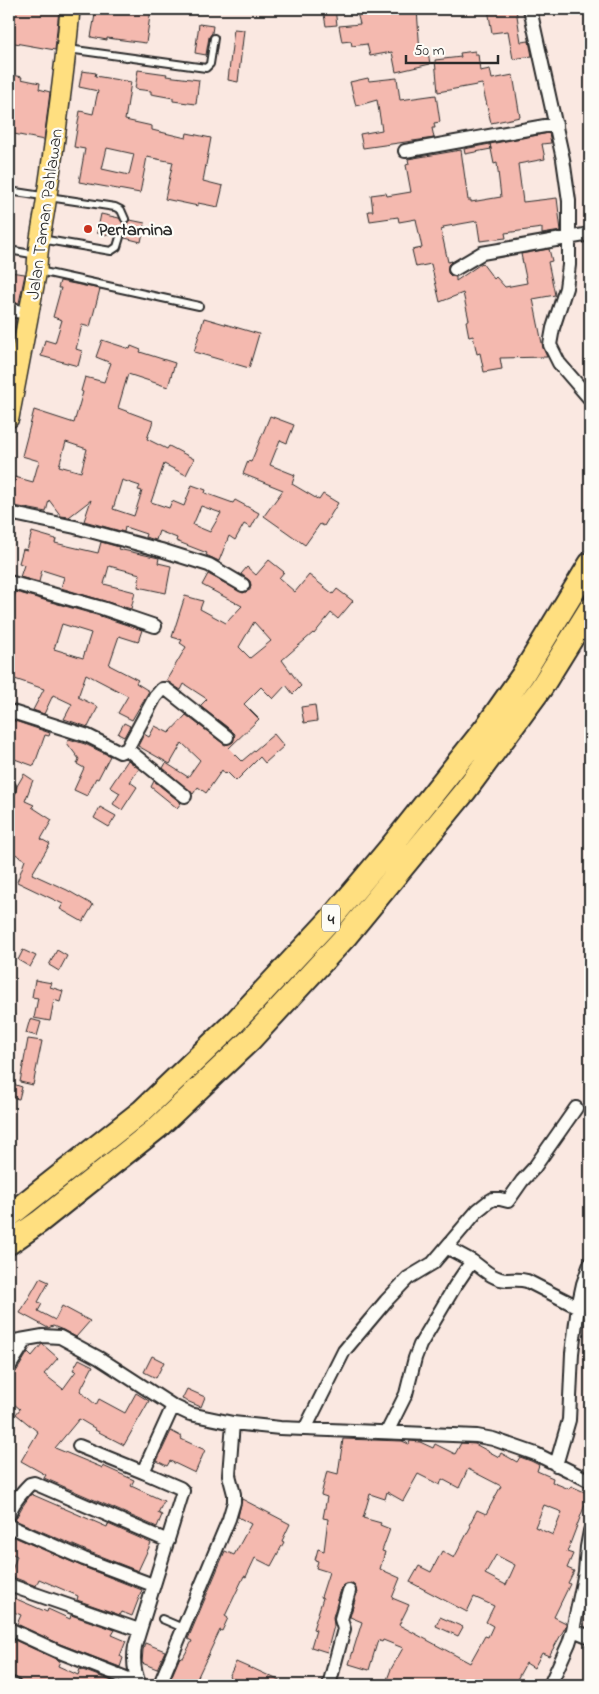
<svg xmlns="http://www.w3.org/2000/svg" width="599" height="1694" font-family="'Indie Flower',sans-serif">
<rect width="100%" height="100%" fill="#fae8e1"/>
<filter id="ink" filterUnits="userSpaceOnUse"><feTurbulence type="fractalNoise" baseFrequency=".02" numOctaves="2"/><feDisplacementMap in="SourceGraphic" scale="10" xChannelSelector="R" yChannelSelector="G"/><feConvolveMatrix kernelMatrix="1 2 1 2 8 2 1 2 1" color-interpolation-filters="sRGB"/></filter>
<g filter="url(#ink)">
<!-- building -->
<path fill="#f4b9af" stroke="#2b2b2b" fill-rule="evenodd" d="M9,9H59L55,50L9,42Z
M96,9H151L146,43L107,38V40L91,37Z
M323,9H335L337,25L326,26Z
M356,9H417L420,53L428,52L430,64L396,72L392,52L370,56L367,44L352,46L351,41L342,42L339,26L360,24Z
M488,9H516L521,42L529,41L532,56L513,59L508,31L492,33Z
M199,24L213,26L212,33L209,37L206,55L195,53Z
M234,29L244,30L238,82L228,80Z
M475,51V54H478L480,71L490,69L492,79L513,75L520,117L491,123L482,84L438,92L435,60L461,57L460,53Z
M138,70L167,74L166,76L199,80L196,104L173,101V98L151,94V91L135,89Z
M82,71L96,73L95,76L131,82L125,120L152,126V130L186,138L187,133L211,138L203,181L223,186L218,207L198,203V206L165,199L173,162L147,157L140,193L79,182L85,149L74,147L80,111L93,114L98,91L79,87ZM107,148L134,154L129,175L102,169Z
M9,74L22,77L21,79L40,83L39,89L50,92L44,140L9,133Z
M368,78L369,81L397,78L400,100L436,95L440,122L434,123L435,128H432L434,138L363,148L360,134L382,130L377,100L356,106L350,82Z
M549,133L551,143L542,144L545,159L518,164L523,202L557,198L561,231L542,234V228L505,233L506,238L480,241L477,221L443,227L444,229L441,230L448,262L452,261L448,265V273L451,276L456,277V281L482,263L494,279L496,277L505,287L527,283L521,254L549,249L552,261L548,262L555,295L533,299L543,348L547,357L500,358L502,369L484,372L480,353L477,354L473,336L469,337L466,321L469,320L463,293L440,302L431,264L416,267L412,250L422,248L416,219L399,222L398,217L370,221L368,211H373L371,195L386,193L387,196L411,192L406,165L409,164L408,159L461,150L468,200H471V202L501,197L497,163L494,164L490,144Z
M490,144L491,149L465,154L464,149Z
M101,214L119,218L124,224L127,223L130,220L145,223L141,242L125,238L124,234L121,232L117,233L115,236L97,233Z
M9,272L25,274L19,303L9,302Z
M60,281L100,289L90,327L82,325L76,349L82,351L78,366L41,356L45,340L55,343L62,320L53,317L61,288H58Z
M9,318L16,319L10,351H9Z
M204,318L259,334L249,368L194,352Z
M102,340L130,349L131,346L141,350L140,352L175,363L168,387L128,374L118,408L153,421L147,439L167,449L169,446L194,459L186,475L164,464L151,502L169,508L172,501L184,506L192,485L206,490L205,493L233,503L235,500L259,513L251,528L244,524L235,540L229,536L219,561L206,555L207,553L176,541L177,538L159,531L156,540L145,537L146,534L125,527L124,532L84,521L91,500L69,517L61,516L49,500L46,512L9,505L15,477L33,482L39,461L22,456L34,410L74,423L83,392L81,391L85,377L104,382L111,363L96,357ZM66,442L87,449L81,472L59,466ZM122,480L140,486L138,490L142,491L134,516L113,509ZM201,506L221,513L210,532L193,525Z
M270,416L294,425L287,443L280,440L270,465L295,475L292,484L319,500L323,494L338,503L324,526L320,524L305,545L264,516L283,490L243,474L248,461L251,462Z
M32,532L56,539L55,543L98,553L101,542L119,547L118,549L159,558L158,563L171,566L166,593L138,587L140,574L109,566L104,584L135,592L131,609L61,588L64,577L42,570L39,582L20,577L24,565L19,563L23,549L27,550Z
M269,560L284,572L279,578L295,592L309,575L333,594L337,589L353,601L338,619L331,613L314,634L313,633L282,660L301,686L293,694L286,685L273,699L261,687L244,704L259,719L229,748L242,761L274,734L284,746L265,763L260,757L236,781L227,772L225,774L222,770L206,793L198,787L193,794L163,768L166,763L188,777L200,760L182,743L170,764L138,746L144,734L149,737L155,726L169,733L186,715L225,745L233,742L235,734L232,731L200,706L207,699L184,684L181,690L166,681L186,647L180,643L182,640L172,637L185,596L203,601L200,609L226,623L242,606L202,585L208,574L243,593L250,590L251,585L250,581L241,574L247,567L256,575ZM254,622L271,641L250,658L239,647Z
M16,592L100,616L142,630L138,642L119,636L109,665L138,680L136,683L149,691L132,720L118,713L128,696L86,674L78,697L98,707L88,727L64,719L72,704L53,695L44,714L33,710L44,689L9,677V598L13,599ZM62,624L91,633L83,658L54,649Z
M315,705L317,721L304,723L301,707Z
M9,719L50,733L49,736L45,735L34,766L9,757Z
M124,723L130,726L124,737L118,734Z
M69,739L85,744L110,756L98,779L96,778L87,796L74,790L84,768L77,764L79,759L67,743Z
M128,760L139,769L130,782L137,787L122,810L113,804L120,793L110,787Z
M24,774L33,780L25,801L34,805L32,807L52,820L41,839L50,844L32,874L67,890L93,905L83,922L60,909L63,904L17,882L25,860L9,850V800L16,793L17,786Z
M154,781L181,803L177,808L151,787Z
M100,807L116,816L109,827L94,818Z
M23,950L36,956L30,967L18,960Z
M57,950L67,956L59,971L49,965Z
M35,980L52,983L50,987L63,991L60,1002L54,1000L50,1021L34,1018L38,998L32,997Z
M30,1019L41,1022L37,1036L26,1033Z
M28,1039L42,1041L33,1085L20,1082Z
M13,1084L22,1087L19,1099L9,1097Z
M40,1278L49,1282L38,1302L42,1304L38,1311L55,1320L62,1306L90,1321L76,1337L63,1330L53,1326L48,1328L20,1313Z
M42,1344L58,1358L44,1374L63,1389L76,1371L73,1370L79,1359L93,1366L80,1391L96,1405L99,1399L125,1413L136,1393L149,1401L124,1445L95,1430L96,1429L79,1419L55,1448L103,1468V1466L134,1480L131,1486L164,1501L158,1513L162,1515L157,1527L44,1478L46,1475L21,1461L38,1432L16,1414L20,1409L9,1400V1375L16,1372L28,1352L32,1356Z
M152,1356L164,1362L156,1378L144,1372Z
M187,1389L205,1397L201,1407L182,1399Z
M171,1431L182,1437L181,1439L205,1450L195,1473L170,1461L167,1466L157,1461Z
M343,1439L402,1441L409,1444L410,1441L420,1442L433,1448L435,1444L455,1454L461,1443L475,1444L499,1457L501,1453L517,1462L520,1457L531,1461L539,1465L537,1471L553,1478L552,1482L569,1489L571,1486L589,1494L567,1552L573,1554L567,1568L574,1571L568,1583L570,1584L554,1617L566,1623V1626L549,1656L542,1653L534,1668L526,1663L514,1685H385L391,1669L403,1648L383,1640L382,1642L378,1640L369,1670L349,1664L362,1622L350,1617L357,1593L355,1586L351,1583L344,1585L341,1589L333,1617L334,1626L327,1652L311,1647L316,1630L313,1629L323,1598L321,1597L329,1572L316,1568L318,1561L315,1560L318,1549L324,1551L328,1519L323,1518L327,1497L321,1495L327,1471L338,1474ZM468,1469L501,1486L486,1514L477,1510L469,1525L471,1526L454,1558L442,1551L431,1572L419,1566L410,1582L467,1612L474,1597L494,1606L486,1622L493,1626L488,1637L485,1636L470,1663L399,1625L409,1605L392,1598L400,1578L380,1569L385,1552L382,1551L390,1529L380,1525L381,1523L363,1518L370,1494L385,1499L387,1492L403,1501L418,1474L440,1485L442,1479L459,1488ZM544,1505L562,1512L553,1535L535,1527ZM496,1555L515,1565L506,1585L485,1574Z
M31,1494L107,1527L108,1524L151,1543L138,1571L87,1551L15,1520L22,1507Z
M242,1499L290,1524L282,1541L284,1542L271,1566L255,1558L246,1577L244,1576L225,1616L228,1618L222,1631L220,1630L194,1685H168L180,1657L183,1658L192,1641L188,1639L225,1551L234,1555L251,1524L238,1517Z
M12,1536L81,1566L142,1590L132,1616L122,1612L120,1615L77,1600L78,1596L39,1579L36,1586L10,1576L17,1556L9,1552V1545Z
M14,1598L47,1612L48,1609L70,1619L71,1615L115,1630L112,1635L126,1641L120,1656L123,1658L120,1667L60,1644L17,1624L21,1615L14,1612L15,1610L10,1608Z
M440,1617L463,1627L458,1636L436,1626Z
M10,1638L60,1661L58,1666L78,1675L80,1669L112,1681L110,1685L22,1684L17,1678L9,1675Z
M145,1643L165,1651L157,1669L142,1663L143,1650Z
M236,1662L252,1669V1668L289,1685H247L229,1677Z"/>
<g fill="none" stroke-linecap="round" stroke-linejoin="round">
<defs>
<path id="lane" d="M68,49L206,68L210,64L214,38
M9,191L115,207L121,210L125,219
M41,239L111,251L117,247L120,237
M9,250L37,255
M39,271L199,306
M162,1619L183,1628"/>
<path id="street" d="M530,9L563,159L569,201V265L566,288L553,328L550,345L559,363L590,399
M405,151L556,124
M455,269L482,253L590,234
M9,310L30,313
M9,513L75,527L161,550L209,565L243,585
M9,582L102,608L155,626
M9,711L88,736L120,752L127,749L155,697L162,689H166L227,737
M127,749L185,796
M9,787V789
M448,1248L472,1261
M9,1342L43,1336L60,1337L99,1358L173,1406L190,1414L209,1418L233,1423L280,1428L477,1436L493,1439L536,1454L590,1481
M9,1367L26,1340
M305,1429L344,1351L386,1301L408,1278L433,1263L478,1210L488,1202L493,1199H500L508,1201L522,1181L534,1168L576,1108
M387,1432L406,1394L415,1358L420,1345L455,1286L472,1261C482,1268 493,1280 507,1280C515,1280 520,1279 527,1281L578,1307
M79,1446L143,1472
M556,1465L569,1420L572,1353L578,1307L583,1284L590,1264
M9,1515C12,1503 21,1493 30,1484L34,1483L168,1541
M9,1526L84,1559L153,1585
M9,1585L139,1630
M9,1629L57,1651L139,1683
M573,1630L590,1637
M9,1683L14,1685
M160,1684L229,1519L234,1502V1494L229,1475L233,1423
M140,1685C134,1673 133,1659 135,1646L183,1491L180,1488L143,1472L173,1406
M329,1685L344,1629L341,1619L349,1591
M550,1685L569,1643L573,1630L585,1572L587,1547L590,1531"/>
<path id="primary" d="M9,418L37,270C37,245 44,220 47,195C56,133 65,71 70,9"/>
<path id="highway" d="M9,1216L142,1111L234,1023L329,921L390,848L487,726L522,676L590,564
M9,1243L39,1222L157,1128L250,1040L346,936L465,791L541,688L590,609"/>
</defs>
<!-- lane casing -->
<use href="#lane" stroke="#2b2b2b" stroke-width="10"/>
<!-- street casing -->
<use href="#street" stroke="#2b2b2b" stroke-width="16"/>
<!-- primary casing -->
<use href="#primary" stroke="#2b2b2b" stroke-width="22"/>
<!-- highway casing -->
<use href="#highway" stroke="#2b2b2b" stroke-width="26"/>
<!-- lane -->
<use href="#lane" stroke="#fdfcf7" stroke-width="6"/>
<!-- street -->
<use href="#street" stroke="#fdfcf7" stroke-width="12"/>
<!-- primary -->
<use href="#primary" stroke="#ffdf80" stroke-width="19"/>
<!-- highway -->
<use href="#highway" stroke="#ffdf80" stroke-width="22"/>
</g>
</g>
<!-- markers -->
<circle fill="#c8321e" stroke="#fdfcf7" stroke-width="2" cx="88" cy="229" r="5"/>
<g text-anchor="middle" stroke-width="4.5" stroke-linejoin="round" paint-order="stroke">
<!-- shield labels -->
<rect fill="#fdfcf7" stroke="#6a6a68" stroke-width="1" x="322" y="904.5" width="18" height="27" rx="4"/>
<g font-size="16" font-weight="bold" fill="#2b2b2b">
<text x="331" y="924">4</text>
</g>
<!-- street labels -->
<g font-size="18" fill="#2b2b2b" stroke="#fdfcf7">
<text transform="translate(44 214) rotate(-82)" y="6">Jalan Taman Pahlawan</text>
</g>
<!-- poi labels -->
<g font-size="18" font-weight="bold" fill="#2b2b2b" stroke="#fdfcf7" text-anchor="start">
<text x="98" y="235">Pertamina</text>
</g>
</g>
<!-- margin -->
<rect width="599" height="1694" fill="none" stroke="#fdfcf7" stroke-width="30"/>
<rect x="15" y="15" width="569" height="1664" fill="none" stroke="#2b2b2b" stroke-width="2" filter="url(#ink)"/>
<!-- scale -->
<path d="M406 55v8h92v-8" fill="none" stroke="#2b2b2b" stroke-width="2.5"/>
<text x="414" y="55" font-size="15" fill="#2b2b2b" stroke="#fdfcf7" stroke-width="4" paint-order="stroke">50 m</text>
</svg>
